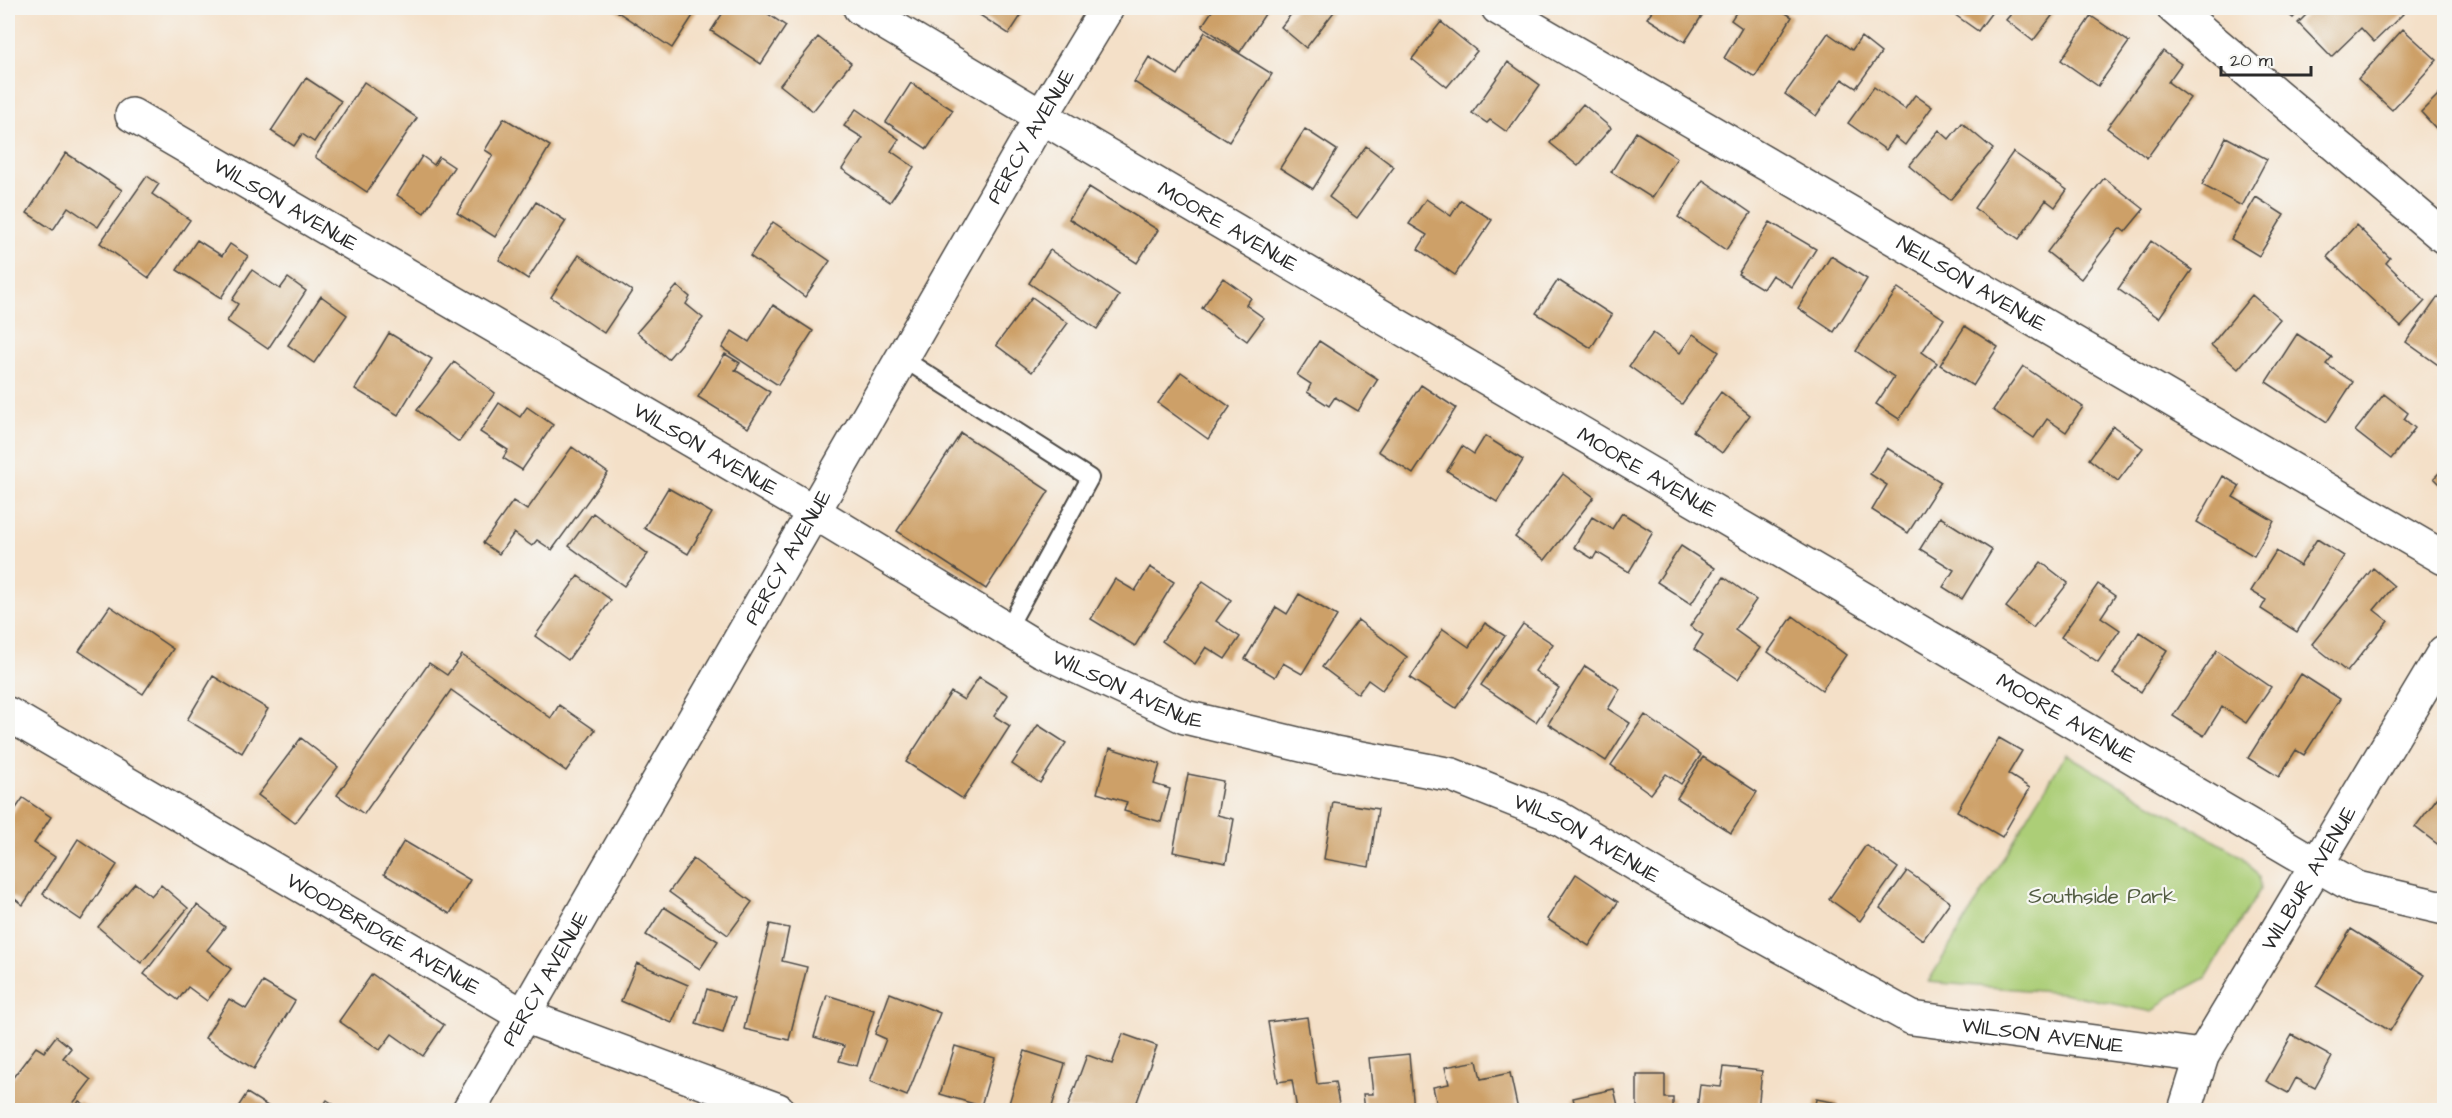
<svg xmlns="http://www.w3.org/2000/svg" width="2452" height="1118" font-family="'Architects Daughter',sans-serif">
<rect width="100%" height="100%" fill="#f6f6f2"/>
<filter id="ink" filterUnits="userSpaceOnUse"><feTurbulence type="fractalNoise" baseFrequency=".0167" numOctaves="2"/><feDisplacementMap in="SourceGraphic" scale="12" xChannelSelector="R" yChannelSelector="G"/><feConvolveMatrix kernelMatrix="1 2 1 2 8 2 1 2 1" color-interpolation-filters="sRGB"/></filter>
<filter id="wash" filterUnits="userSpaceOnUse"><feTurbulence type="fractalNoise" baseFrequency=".008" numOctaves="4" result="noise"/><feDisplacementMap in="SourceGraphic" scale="24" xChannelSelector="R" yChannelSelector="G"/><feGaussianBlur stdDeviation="1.35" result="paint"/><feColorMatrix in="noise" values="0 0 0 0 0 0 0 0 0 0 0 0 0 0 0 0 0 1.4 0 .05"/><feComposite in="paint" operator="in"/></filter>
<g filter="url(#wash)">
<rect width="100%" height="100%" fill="#f4e0c8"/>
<!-- green -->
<path fill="#acce77" stroke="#6c7c51" stroke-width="1.5" d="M2066,754L2243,857L2259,877L2260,890L2206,978L2168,998L2153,1012L2063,993L1928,982Z"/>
<g id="blocks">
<!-- building -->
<path fill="#cda067" d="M612,8H698L672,48Z
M726,8H759L786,26L761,64L711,31Z
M969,8H1026L1009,34Z
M1214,8H1269L1240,52L1202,26Z
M1296,8H1337L1306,48L1281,27Z
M1654,8H1707L1685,42L1647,18Z
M1739,8H1778L1792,17L1755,77L1724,58L1742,28L1731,20Z
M1955,8H1995L1978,31L1951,12Z
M2016,8H2058L2033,41L2006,20Z
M2280,8H2302L2293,18Z
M2313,8H2397L2403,14L2374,42L2361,28L2331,57L2298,23Z
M2091,16L2129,42L2098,86L2061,60Z
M1441,22L1477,51L1447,87L1412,59Z
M2403,29L2437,60L2392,110L2358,79Z
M1205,32L1272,74L1229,142L1134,82L1149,57L1178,75Z
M1828,33L1852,50L1861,37L1881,53L1856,88L1842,79L1816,116L1785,94Z
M818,37L851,63L813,111L780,85Z
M2163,51L2181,64L2168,82L2190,98L2147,158L2107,128Z
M1508,62L1540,85L1507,132L1490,120L1487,123L1472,113Z
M306,78L341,101L314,142L302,134L294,146L271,131Z
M364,82L417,118L367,192L315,157Z
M911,83L953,110L927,149L886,122Z
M1874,87L1905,109L1915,95L1932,107L1905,145L1895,137L1886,150L1848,123Z
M2444,89V137L2421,112Z
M1583,104L1611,128L1578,166L1550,143Z
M856,109L899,139L891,151L914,167L890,202L842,169L863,138L844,126Z
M504,118L550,146L495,237L457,213L493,155L485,150Z
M1962,123L1993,149L1950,200L1909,166L1939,130L1949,139Z
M1305,129L1337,150L1313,189L1280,168Z
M1636,132L1677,158L1652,198L1611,172Z
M2226,137L2267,159L2242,206L2202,185Z
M1366,146L1394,167L1357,218L1329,197Z
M2013,152L2067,190L2055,207L2046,200L2019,239L1974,208Z
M66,153L122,190L98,227L68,207L53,230L27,213Z
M422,156L434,165L439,157L454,167L424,213L397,195Z
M147,176L159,184L152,194L190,220L149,278L100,243Z
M2104,178L2144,209L2125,232L2120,228L2081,279L2047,252Z
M1703,180L1751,213L1726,250L1678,217Z
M1089,187L1158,230L1137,263L1069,219Z
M2256,197L2284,215L2259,256L2231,239Z
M1426,199L1451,216L1461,200L1492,220L1455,275L1418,249L1427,235L1409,224Z
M536,202L566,221L528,279L499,260Z
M773,222L830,261L805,297L750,256Z
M1770,222L1816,249L1792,287L1772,275L1763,289L1738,274Z
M2356,225L2390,258L2386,263L2425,301L2401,327L2327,257Z
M197,240L222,256L230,244L248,256L221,298L177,270Z
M2151,241L2192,270L2159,318L2118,289Z
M1050,250L1119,296L1097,329L1029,283Z
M579,255L632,291L604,333L551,297Z
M1831,256L1867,279L1834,332L1798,308Z
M252,270L280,289L288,278L306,291L268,349L227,321L238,304L232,300Z
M1223,278L1251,298L1246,305L1264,318L1247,341L1202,308Z
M1558,280L1612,315L1591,348L1536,313Z
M677,286L690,297L686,304L703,318L668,359L637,332Z
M1898,288L1944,319L1922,352L1937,363L1899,419L1876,404L1894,377L1856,351Z
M2252,295L2280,319L2238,369L2211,345Z
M321,296L347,315L314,363L288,345Z
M1032,297L1068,323L1032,372L996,345Z
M2438,297L2444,302V369L2406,342Z
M773,305L813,331L778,385L722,348L732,331L749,342Z
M1965,326L1998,347L1973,386L1940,365Z
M389,333L432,359L398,415L355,389Z
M1653,333L1680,353L1693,334L1719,352L1682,404L1629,366Z
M2297,334L2332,357L2326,364L2353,382L2327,422L2266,382Z
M1319,341L1378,379L1358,411L1335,397L1329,406L1307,392L1311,384L1297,375Z
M725,354L740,363L735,370L770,392L748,428L698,397Z
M454,362L495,393L459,442L417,410Z
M2023,366L2083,407L2066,432L2047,419L2034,438L1993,410Z
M1181,372L1230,407L1208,439L1158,403Z
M1421,385L1456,408L1413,474L1378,451Z
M1721,392L1750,415L1722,453L1693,431Z
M2384,394L2408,413L2404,419L2415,428L2391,459L2355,431Z
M499,403L520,417L527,407L553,425L522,470L503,458L508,450L480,432Z
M2113,426L2143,448L2118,481L2089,459Z
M961,433L1049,491L986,589L897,531Z
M1485,436L1523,460L1497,502L1447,471L1462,446L1474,454Z
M572,447L608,473L552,550L537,540L532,546L514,533L499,554L483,543L513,501L527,510Z
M1887,448L1941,482L1908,533L1872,510L1887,485L1870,474Z
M2444,468V488L2434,478Z
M1563,474L1594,497L1545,560L1515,537Z
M2223,476L2240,486L2233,497L2274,521L2254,556L2197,522Z
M668,488L712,513L688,554L644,528Z
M593,513L648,554L624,586L569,546Z
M1622,513L1653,532L1629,572L1597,552L1593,559L1574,547L1592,517L1612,529Z
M1940,517L1992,550L1962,599L1943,587L1954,570L1920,549Z
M2317,539L2344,556L2297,632L2261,609L2266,600L2251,591L2276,551L2300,566Z
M1681,546L1715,568L1691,604L1657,582Z
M2041,562L2068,583L2033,628L2006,607Z
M1150,567L1174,582L1135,646L1091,619L1115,579L1135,591Z
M2373,568L2394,586L2374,610L2388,621L2347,672L2312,644Z
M578,576L611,600L568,660L535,636Z
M1724,577L1756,600L1735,630L1760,648L1738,679L1694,649L1703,635L1690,626Z
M1203,581L1231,600L1216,621L1240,637L1225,659L1206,647L1195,664L1162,641Z
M2098,584L2115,596L2101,617L2120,630L2098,662L2061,637Z
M1299,594L1337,616L1302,674L1283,663L1275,677L1245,659L1276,607L1287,614Z
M110,606L173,649L143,694L79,651Z
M1793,616L1846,655L1822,690L1768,652Z
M1358,620L1407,657L1382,690L1368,680L1358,694L1322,667Z
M1485,623L1505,636L1456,708L1410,678L1443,629L1469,647Z
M1523,624L1553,644L1535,671L1559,688L1536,722L1481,685Z
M2139,632L2167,650L2141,692L2113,674Z
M2217,650L2271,687L2246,723L2222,707L2204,736L2173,716Z
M462,655L551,718L559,705L595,730L566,771L451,690L364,814L337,795L429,663L447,675Z
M1585,666L1620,689L1608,709L1630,723L1606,761L1548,724Z
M2301,674L2340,699L2304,755L2296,750L2279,777L2248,758Z
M213,676L268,709L242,753L187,720Z
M979,677L1008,695L994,716L1010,726L963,799L906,762L951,692L964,700Z
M1645,715L1701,755L1681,784L1666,774L1651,794L1611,765Z
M1038,725L1066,743L1040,783L1012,764Z
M301,738L338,767L295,823L258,795Z
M1999,738L2022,751L2008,774L2030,788L2002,837L1957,811Z
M1110,748L1160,764L1154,784L1170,789L1161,822L1124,811L1127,802L1097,793Z
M1703,757L1757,792L1731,833L1677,798Z
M1188,774L1223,781L1217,815L1234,819L1226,863L1173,852Z
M2441,793L2444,796V849L2415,827Z
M23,798L51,817L34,843L55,857L23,905L8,894V820Z
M1333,802L1378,809L1369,867L1324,859Z
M78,839L117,865L81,920L43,894Z
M404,841L470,880L450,914L384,874Z
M1866,845L1898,868L1860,921L1829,899Z
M693,859L752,902L728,935L669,892Z
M1907,871L1950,902L1923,940L1880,908Z
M1576,874L1618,902L1589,946L1547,919Z
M135,883L151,896L161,885L188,908L141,963L98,927Z
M197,905L225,927L207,950L231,969L207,1001L188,987L178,1000L144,974Z
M664,907L718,941L700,969L646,935Z
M770,924L789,928L782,961L807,967L789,1040L744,1029Z
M2351,929L2425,975L2390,1031L2316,986Z
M637,963L688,985L672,1023L621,1001Z
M372,974L444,1025L423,1056L392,1034L380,1050L339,1021Z
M263,982L295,1001L254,1069L205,1038L229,999L246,1009Z
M707,989L734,998L723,1033L696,1024Z
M890,993L940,1013L907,1096L870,1081L886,1039L875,1034Z
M827,995L874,1010L857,1066L839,1061L844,1046L814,1037Z
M1307,1017L1317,1084L1335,1082L1340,1110H1297L1292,1080L1278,1082L1268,1022Z
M1123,1034L1157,1046L1134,1110L1067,1109L1087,1055L1112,1064Z
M2292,1035L2332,1057L2315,1088L2296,1078L2288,1093L2266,1081Z
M56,1036L71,1048L63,1058L91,1080L68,1110H19L8,1102V1084L36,1047L44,1052Z
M955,1046L995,1058L981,1106L940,1094Z
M1025,1051L1065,1064L1051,1110H1007Z
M1409,1054L1414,1110H1365L1363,1094H1373L1369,1058Z
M1477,1061L1481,1079L1510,1073L1518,1110H1438L1433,1087L1449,1084L1445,1067Z
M1724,1067L1762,1071L1758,1110H1697L1700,1085L1721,1087Z
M1637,1075H1665V1098H1673V1110H1637Z
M1614,1089L1619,1110H1576L1573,1098Z
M247,1093L274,1110H236Z
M1816,1099L1838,1103L1837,1110H1814Z
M327,1100L342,1110H320Z
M79,1101L93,1110H73Z"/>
</g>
</g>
<g filter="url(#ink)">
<use href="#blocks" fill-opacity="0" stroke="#494643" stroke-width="1.5"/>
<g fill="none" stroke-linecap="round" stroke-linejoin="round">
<defs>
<path id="service" d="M902,358L1090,478L1007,630"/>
<g id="minor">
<path id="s1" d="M860,8L1081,140L2317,865L2357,888L2444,908"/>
<path id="s2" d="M1498,8L2444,558"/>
<path d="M2174,8L2444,237"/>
<path id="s3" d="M132,115L814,512L1041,650L1185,717L1335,753L1452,775L1555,816L1676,888L1912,1018L2202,1056"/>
<path id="s4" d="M8,714L524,1016L778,1110"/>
<path id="s5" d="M2185,1110L2202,1056L2444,652"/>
</g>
<g id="tertiary">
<path id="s6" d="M469,1110L1041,117L1107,8"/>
</g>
</defs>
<!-- service casing -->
<use href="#service" stroke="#494643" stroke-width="20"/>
<!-- minor casing -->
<use href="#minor" stroke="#494643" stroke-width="36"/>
<!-- tertiary casing -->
<use href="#tertiary" stroke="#494643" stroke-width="36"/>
<!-- service -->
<use href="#service" stroke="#fff" stroke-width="16"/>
<!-- minor -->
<use href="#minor" stroke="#fff" stroke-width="33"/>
<!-- tertiary -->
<use href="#tertiary" stroke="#fff" stroke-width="33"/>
</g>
</g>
<g text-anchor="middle" stroke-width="4.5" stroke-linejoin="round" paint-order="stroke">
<!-- street labels -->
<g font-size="21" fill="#2b2b2b" stroke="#f6f6f2">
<text dy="7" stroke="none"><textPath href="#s6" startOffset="1124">PERCY AVENUE</textPath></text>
<text dy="7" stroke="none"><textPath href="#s3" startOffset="178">WILSON AVENUE</textPath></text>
<text dy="7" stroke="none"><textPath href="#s1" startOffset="428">MOORE AVENUE</textPath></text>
<text dy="7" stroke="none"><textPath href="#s2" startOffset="548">NEILSON AVENUE</textPath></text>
<text dy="7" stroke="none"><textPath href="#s3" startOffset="664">WILSON AVENUE</textPath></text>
<text dy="7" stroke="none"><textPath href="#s1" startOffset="914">MOORE AVENUE</textPath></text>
<text dy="7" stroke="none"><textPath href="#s6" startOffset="638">PERCY AVENUE</textPath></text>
<text dy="7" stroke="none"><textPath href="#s3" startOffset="1150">WILSON AVENUE</textPath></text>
<text dy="7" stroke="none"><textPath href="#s1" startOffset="1400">MOORE AVENUE</textPath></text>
<text dy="7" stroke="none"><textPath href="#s3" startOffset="1636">WILSON AVENUE</textPath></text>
<text dy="7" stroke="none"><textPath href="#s5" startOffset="264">WILBUR AVENUE</textPath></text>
<text dy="7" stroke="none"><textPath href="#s4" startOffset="435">WOODBRIDGE AVENUE</textPath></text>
<text dy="7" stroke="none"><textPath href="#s6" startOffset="152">PERCY AVENUE</textPath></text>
<text dy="7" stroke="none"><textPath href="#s3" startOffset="2140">WILSON AVENUE</textPath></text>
</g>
<!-- park labels -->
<g font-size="21" fill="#525c42" stroke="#f6f6f2">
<text x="2102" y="903">Southside Park</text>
</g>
</g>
<!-- margin -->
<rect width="2452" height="1118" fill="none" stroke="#f6f6f2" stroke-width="30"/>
<!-- scale -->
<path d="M2221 66v9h90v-9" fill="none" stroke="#2b2b2b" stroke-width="3"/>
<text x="2230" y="66" font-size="18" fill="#2b2b2b" stroke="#f6f6f2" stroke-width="4.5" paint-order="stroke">20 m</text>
</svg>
